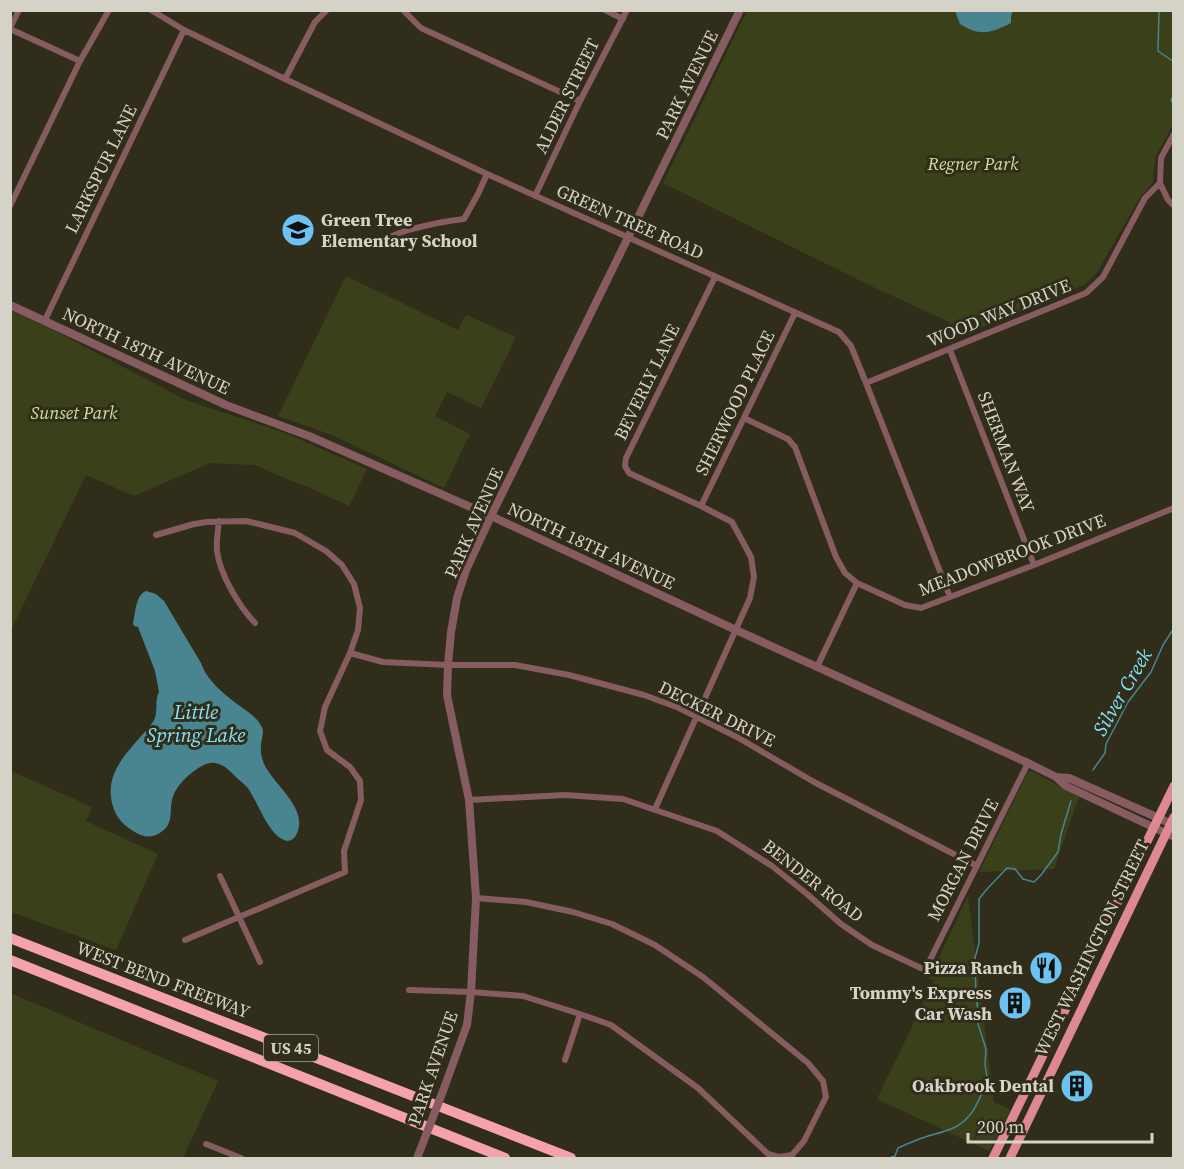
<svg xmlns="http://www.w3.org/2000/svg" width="1184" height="1169" font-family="'Source Serif 4',serif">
<rect width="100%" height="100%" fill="#312d1b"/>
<!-- green -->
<path fill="#3a411a" d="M747,11H1173V124L1155,158L1153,182L1139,199L1096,274L1084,285L963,335L945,320L871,286L663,183Z
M346,276L458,330L466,315L516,337L481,408L447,392L435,416L470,434L444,488L332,435L278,416Z
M11,311L51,329L186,400L285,433L367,469L349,506L308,487L284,478L255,465L210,463L134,496L86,475L11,630Z
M11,771L92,807L86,821L158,854L116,950L11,912Z
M1032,771L1079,797L1054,869L979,872L1027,774L1029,772Z
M968,896L994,1102L1011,1110L989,1151L877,1099L934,981L929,978Z
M10,993L218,1081L183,1158H11Z"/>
<!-- water -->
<path fill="#498591" d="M955,11V10L1013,11L1011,16V23C991,33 981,37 960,24Z
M146,591L156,594L164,601L201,663C207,681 225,695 240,706C247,711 256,717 260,724C266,732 261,738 261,746C260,751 262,759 264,764C273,783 302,804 299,826C298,835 292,845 282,839C268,831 260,808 252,795C249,788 243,783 237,778C231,772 224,764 215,763C202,760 178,783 174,794C167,809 177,824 158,834C148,839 142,836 133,831C122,824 115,816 112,803C104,768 134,747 153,722C159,713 154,701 159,692L155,671L138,627L134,626L133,623C136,612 135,596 146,591Z"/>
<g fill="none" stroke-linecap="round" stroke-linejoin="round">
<!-- stream -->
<path stroke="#498591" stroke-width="1.5" d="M1159,10L1158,51L1174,62
M1174,98L1171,99L1174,107
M1093,770L1105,753L1106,744L1128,702L1151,672L1163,645L1174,628
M889,1158L895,1156L898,1148C907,1144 916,1140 925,1137C941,1132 957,1130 968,1117C975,1111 978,1100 983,1092H990L995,1087L987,1077L985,1064L986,1049L978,1024L979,1013L976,999L975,958L979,943V899L987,889L1007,868L1015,869L1023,879L1034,882L1041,875L1058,852L1061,834L1071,801"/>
<!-- minor -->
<path stroke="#865c61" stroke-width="6" d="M151,10L184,30L285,79L487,174L839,332L851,346L866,383L950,597
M403,10L421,28L580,101
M605,10L623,19
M10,28L19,10
M10,29L80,61
M285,79L315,22L327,10
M1174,134L1161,158L1160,183L1168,200L1174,206
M535,196L580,101L627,10
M10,206L80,61L109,10
M367,240C383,242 393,235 408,230C427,225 445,221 464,219L478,194L487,174
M45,320L184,30
M950,350L1034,565
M866,383L1086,293L1103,277L1145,198L1160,183
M744,418L788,439L795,447L836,557L845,573L857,583L905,605L921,608L1034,565L1174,508
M701,506L795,313
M219,521C218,531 216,541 217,551C220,575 239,606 255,623
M156,535L194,524L207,522L246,521L295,533L326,551L342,565L354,584L360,608L358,630L350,653L325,707L320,731L327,750L350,767L360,781L361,800L344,851L345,872L185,940
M350,653L383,662L448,665H515L569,675L644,695L679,708L737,737L814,782L977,866
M817,667L857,583
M469,800L565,795L623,799L717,831L772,866L807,894L841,924L872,945L925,970L1028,763
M655,809L750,598L754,577L751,557L732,522L701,506L629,473L625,466L626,458L715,277
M220,876L260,962
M409,990L471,992L523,996L580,1014L611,1025L698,1088L768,1154L779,1157L792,1155L804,1141L826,1097L823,1081L808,1063L703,977L655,945L612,924L573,912L526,902L476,898
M565,1060L580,1014
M206,1144L241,1158"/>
<!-- tertiary -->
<path stroke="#865c61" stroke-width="8" d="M10,305L226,405L309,436L491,516L736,630L1028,763L1056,777L1066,786L1174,837
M1056,777L1069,778L1174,825
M443,1091L467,1025L471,992L476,898L469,800L447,695L448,665L451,632L457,598L466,570L491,516L740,10
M417,1158L421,1148"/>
<!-- primary -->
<path stroke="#de8894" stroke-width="9" d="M993,1158L1174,786
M1010,1158L1174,817"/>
<!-- motorway -->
<path stroke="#f5a2ad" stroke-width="10" d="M10,938L571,1158
M10,960L505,1158"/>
<!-- tertiary-bridge -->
<path stroke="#865c61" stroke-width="8" d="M421,1148L443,1091"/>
</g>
<!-- icons -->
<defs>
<symbol id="school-disc" viewBox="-11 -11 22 22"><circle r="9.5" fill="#6bc3f2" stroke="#312d1b"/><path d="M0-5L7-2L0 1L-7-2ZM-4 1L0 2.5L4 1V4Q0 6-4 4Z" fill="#111"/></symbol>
<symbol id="restaurant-disc" viewBox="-11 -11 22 22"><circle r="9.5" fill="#6bc3f2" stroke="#312d1b"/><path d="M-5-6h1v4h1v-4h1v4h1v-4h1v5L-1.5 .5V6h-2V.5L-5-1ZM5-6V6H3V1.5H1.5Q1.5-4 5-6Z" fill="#111"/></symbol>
<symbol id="building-disc" viewBox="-11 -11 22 22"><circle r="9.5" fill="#6bc3f2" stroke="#312d1b"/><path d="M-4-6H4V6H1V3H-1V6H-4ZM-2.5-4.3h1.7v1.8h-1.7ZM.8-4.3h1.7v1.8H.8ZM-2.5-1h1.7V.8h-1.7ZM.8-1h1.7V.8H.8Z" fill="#111"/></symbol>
</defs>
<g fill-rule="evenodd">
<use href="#school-disc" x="279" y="211" width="38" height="38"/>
<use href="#restaurant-disc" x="1027" y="949" width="38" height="38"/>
<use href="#building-disc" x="996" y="984" width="38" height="38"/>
<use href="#building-disc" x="1058" y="1067" width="38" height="38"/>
</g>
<g text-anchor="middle" stroke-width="6" stroke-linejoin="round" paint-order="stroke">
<!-- shield labels -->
<rect fill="#312d1b" stroke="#a4a093" stroke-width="1.5" x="264" y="1035" width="54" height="26" rx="4.5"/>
<g font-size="16" font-weight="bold" fill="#d5d2c7">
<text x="291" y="1054">US 45</text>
</g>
<!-- street labels -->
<g font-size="18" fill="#d5d2c7" stroke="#312d1b">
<text transform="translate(687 85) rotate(-64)" y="6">PARK AVENUE</text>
<text transform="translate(567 96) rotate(-64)" y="6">ALDER STREET</text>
<text transform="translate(101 169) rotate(-64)" y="6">LARKSPUR LANE</text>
<text transform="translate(630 222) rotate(24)" y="6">GREEN TREE ROAD</text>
<text transform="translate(999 313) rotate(-22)" y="6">WOOD WAY DRIVE</text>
<text transform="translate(146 351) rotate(25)" y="6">NORTH 18TH AVENUE</text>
<text transform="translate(647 382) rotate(-64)" y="6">BEVERLY LANE</text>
<text transform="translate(735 403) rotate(-64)" y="6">SHERWOOD PLACE</text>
<text transform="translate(1006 452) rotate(69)" y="6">SHERMAN WAY</text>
<text transform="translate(474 523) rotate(-66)" y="6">PARK AVENUE</text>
<text transform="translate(591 546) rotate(25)" y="6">NORTH 18TH AVENUE</text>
<text transform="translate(1012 555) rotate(-21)" y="6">MEADOWBROOK DRIVE</text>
<text transform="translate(717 714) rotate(26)" y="6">DECKER DRIVE</text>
<text transform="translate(963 860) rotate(-63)" y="6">MORGAN DRIVE</text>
<text transform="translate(813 881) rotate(38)" y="6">BENDER ROAD</text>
<text transform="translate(1092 948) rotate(-64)" y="6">WEST WASHINGTON STREET</text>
<text transform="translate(163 980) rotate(21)" y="6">WEST BEND FREEWAY</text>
<text transform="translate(433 1068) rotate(-71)" y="6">PARK AVENUE</text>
</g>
<!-- park labels -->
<g font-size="18" font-style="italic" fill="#cfdf97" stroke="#312d1b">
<text x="973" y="170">Regner Park</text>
<text x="74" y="419">Sunset Park</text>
</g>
<!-- poi labels -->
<g font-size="18" font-weight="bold" fill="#d5d2c7" stroke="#312d1b" text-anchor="end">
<text x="321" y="226" text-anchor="start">Green Tree<tspan x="321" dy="21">Elementary School</tspan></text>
<text x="1023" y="974">Pizza Ranch</text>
<text x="992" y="999">Tommy's Express<tspan x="992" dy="21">Car Wash</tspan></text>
<text x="1054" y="1092">Oakbrook Dental</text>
</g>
<!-- water labels -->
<g font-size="20" font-style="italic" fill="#84e4f7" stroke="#312d1b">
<text transform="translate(1122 692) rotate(-60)" y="7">Silver Creek</text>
<text x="196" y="719">Little<tspan x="196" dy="23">Spring Lake</tspan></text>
</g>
</g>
<!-- border -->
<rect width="1184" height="1169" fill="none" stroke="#d5d2c7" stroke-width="24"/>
<!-- scale -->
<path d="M968 1133v9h184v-9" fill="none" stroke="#d5d2c7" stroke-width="3"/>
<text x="977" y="1133" font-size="18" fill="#d5d2c7" stroke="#312d1b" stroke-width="4.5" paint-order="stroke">200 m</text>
</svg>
